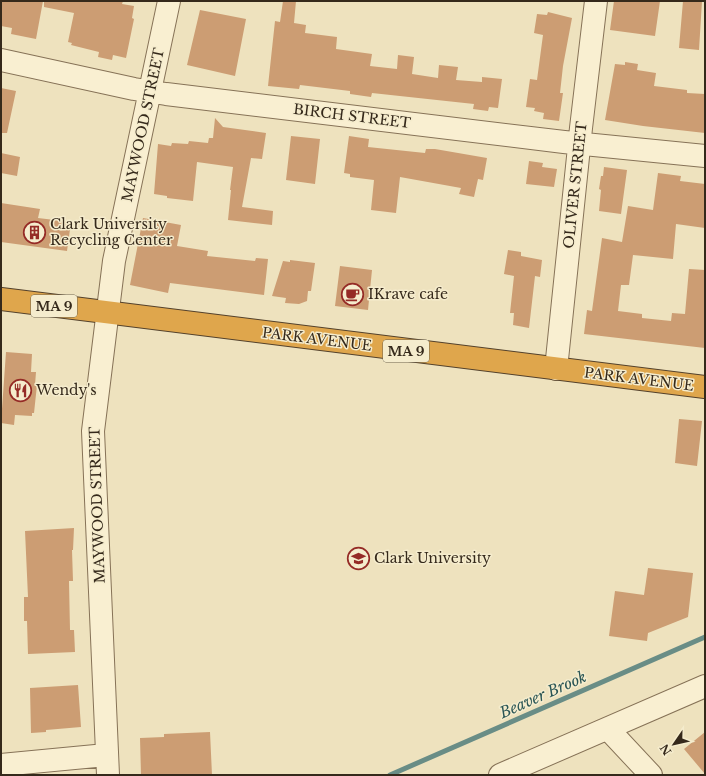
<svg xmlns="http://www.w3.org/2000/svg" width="706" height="776" font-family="'Libre Baskerville',serif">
<rect width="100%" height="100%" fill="#eee2be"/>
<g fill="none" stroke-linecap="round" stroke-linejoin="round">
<!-- stream -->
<path stroke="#698d86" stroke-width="5" d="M390,775L705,637"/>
</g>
<!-- building -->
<path fill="#cc9d73" d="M1,1H43L36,39L11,34L12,28L1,26Z
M44,1H123L122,4L134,6L132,18L134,19L126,58L113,55L112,60L98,57L99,52L71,45L72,43L68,42L74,13L44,7Z
M283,1H296L294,23L306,25L305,33L337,37L336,49L372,54L370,66L397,69L398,55L414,57L412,74L438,78L439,65L458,67L456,80L482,82V77L502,79L498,108L489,107L488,111L473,109L474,104L372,93L371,97L350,94V91L300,85L299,89L268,86L275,21L280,22Z
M614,1H660L655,36L610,30Z
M683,1H702L699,50L679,48Z
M200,10L246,19L235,76L187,65Z
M548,12L572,18L563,66L560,93H563L559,121L543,119L544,113L534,111L535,108L526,107L530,79L537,80L543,35L534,33L537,14L547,15Z
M625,62L638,64L637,70L656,73L654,86L687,90V93L705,94V133L643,126L605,120L615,64L625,65Z
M1,88L16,91L7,133H1Z
M215,118L223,127L266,133L262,159L251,158L242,207L273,211L272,225L228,220L231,190H230L233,167L197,162L193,201L167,198V196L154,194L158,144L171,146L172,143L188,144L189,141L208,143L209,138H213Z
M291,136L320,139L315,184L286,180Z
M349,136L369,139L368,147L425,153L426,149H435L487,158L483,180L478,179L474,197L459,194L461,188L400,177L396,213L371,210L374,180L350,177V174L344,173Z
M1,153L20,157L17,176L1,173Z
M529,161L543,163L542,167L557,169L554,187L526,184Z
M604,167L627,170L621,214L599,211L601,190L599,189L601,176H603Z
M658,173L681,176L680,181L705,184V228L676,224L673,259L633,255L629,285H621L618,311L642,314V318L671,321L672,313L685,314L689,269L705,270V348L584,334L587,310L592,311L602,238L622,242L628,206L653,210Z
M1,203L40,209L38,218L71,222L67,251L1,242Z
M143,218L181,225L177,246L208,251L207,256L255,261L256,258L268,259L264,295L170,283L168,293L130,285Z
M508,250L521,252V256L542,260L540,277L535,276L529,328L513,325L514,313H510L514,276L504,274Z
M290,260L315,263L311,291H308L307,301L299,304L285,303L286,298L272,296L283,261L290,262Z
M340,266L372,270L368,310L335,306Z
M6,352L32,354L31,372H36L35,385H37L34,413H32V416L15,415L14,425L1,423Z
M679,419L702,421L697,466L675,463Z
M74,528L73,550H72L73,581H69L70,630H74L75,652L28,654L27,621H24V597H28L25,531Z
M648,568L693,573L688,617L648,633L647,641L609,636L615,591L644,595Z
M78,685L81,727L46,730V732L31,733L30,688Z
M210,732L212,775H141L140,738L164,737V734Z
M705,732V774L684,749Z"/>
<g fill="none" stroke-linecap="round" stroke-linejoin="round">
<defs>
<path id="minor" d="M1,60L134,89L166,94L564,142L705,156
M556,369L581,128L596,1
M608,729L651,775
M1,765L106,755
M108,775L93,431L114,261L169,1
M500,775L705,686"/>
<path id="highway" d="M1,299L705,387"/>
</defs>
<!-- minor casing -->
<use href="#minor" stroke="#867257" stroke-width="24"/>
<!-- highway casing -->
<use href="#highway" stroke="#53402b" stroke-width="24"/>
<!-- minor -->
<use href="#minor" stroke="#f9efd1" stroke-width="22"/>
<!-- highway -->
<use href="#highway" stroke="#dfa64c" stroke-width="22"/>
</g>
<!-- icons -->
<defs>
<symbol id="building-ring" viewBox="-11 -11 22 22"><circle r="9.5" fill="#f5eccd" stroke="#952b26" stroke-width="1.5"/><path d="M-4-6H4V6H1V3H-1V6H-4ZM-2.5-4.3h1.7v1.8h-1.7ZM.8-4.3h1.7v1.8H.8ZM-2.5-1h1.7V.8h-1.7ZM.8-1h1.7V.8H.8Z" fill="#952b26"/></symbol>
<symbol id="cafe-ring" viewBox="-11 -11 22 22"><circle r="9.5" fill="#f5eccd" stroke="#952b26" stroke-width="1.5"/><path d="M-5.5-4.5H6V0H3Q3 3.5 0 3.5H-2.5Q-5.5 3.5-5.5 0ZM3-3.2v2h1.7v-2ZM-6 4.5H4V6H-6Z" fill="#952b26"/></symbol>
<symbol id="restaurant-ring" viewBox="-11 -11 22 22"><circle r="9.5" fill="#f5eccd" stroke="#952b26" stroke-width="1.5"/><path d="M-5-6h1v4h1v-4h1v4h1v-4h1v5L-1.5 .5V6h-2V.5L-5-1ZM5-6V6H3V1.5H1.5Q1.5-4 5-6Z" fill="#952b26"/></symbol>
<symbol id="university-ring" viewBox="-11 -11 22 22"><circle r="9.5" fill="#f5eccd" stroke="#952b26" stroke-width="1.5"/><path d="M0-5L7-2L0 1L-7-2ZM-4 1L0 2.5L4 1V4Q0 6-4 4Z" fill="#952b26"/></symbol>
</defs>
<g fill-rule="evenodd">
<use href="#building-ring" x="22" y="220" width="25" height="25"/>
<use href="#cafe-ring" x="340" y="282" width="25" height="25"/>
<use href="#restaurant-ring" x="8" y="378" width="25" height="25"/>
<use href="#university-ring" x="346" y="546" width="25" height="25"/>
</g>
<g text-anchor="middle" stroke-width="3" stroke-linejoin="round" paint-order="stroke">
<!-- shield labels -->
<g fill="#f5eccd" stroke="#6f6450" stroke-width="1">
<rect x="31" y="295" width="46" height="22" rx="3"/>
<rect x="383" y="340" width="46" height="22" rx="3"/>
</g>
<g font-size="13" font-weight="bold" fill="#35291b">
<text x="54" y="311">MA 9</text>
<text x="406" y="356">MA 9</text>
</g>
<!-- street labels -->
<g font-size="14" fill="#35291b" stroke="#f5eccd">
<text transform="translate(352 116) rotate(7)" y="5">BIRCH STREET</text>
<text transform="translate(143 125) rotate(-78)" y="5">MAYWOOD STREET</text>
<text transform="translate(575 185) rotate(-84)" y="5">OLIVER STREET</text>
<text transform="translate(317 339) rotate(7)" y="5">PARK AVENUE</text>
<text transform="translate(639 379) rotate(7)" y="5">PARK AVENUE</text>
<text transform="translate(97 505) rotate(-92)" y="5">MAYWOOD STREET</text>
</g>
<!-- poi labels -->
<g font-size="14" fill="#35291b" stroke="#f5eccd" text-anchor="start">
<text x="50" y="229">Clark University<tspan x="50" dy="16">Recycling Center</tspan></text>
<text x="368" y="299">IKrave cafe</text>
<text x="36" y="395">Wendy's</text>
<text x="374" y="563">Clark University</text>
</g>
<!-- water labels -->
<g font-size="15" font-style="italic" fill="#2a5555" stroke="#f5eccd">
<text transform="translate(543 695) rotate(-24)" y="5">Beaver Brook</text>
</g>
</g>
<!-- border -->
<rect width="706" height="776" fill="none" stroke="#35291b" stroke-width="4"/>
<!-- north arrow -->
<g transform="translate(674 744) rotate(236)" stroke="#f5eccd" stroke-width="3" paint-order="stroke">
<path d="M0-3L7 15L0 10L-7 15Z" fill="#35291b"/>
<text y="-6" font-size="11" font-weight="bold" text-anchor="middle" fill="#35291b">N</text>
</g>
</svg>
